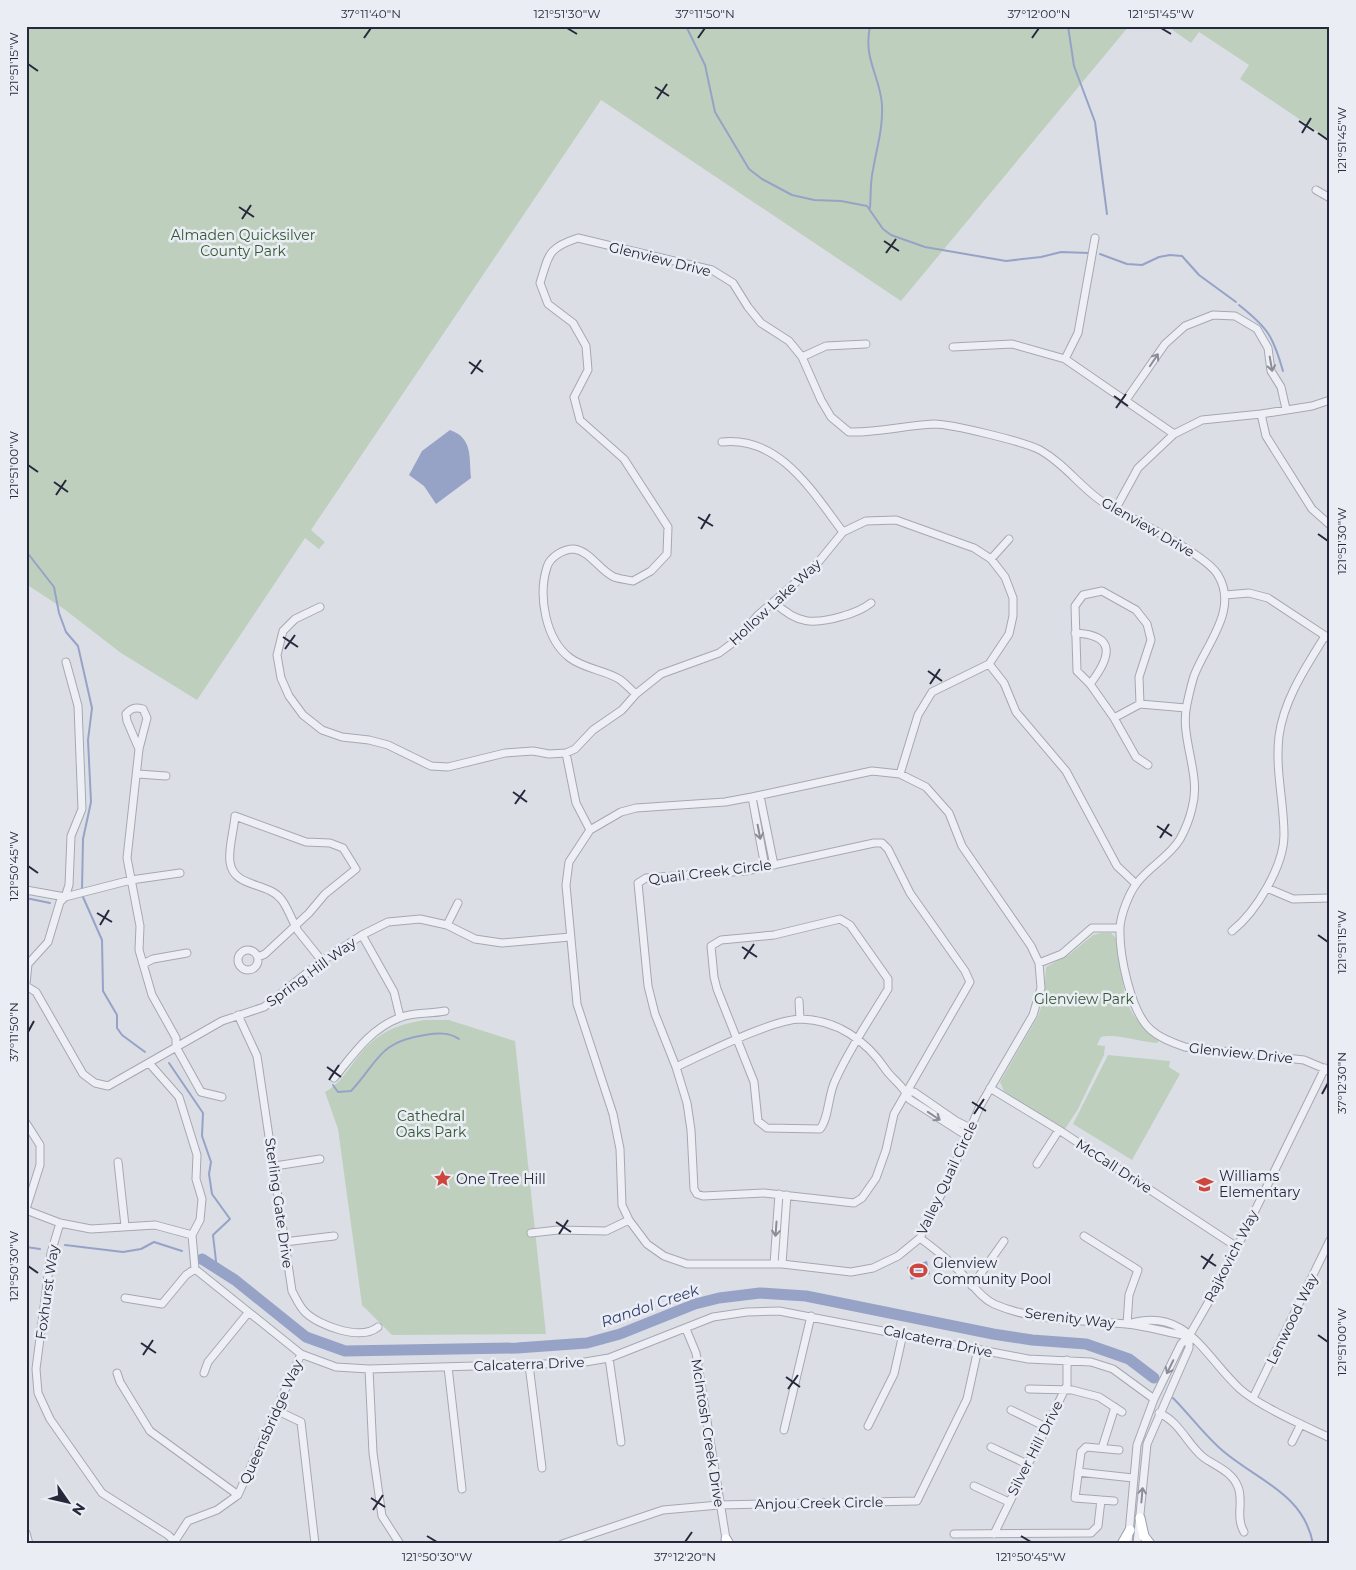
<svg xmlns="http://www.w3.org/2000/svg" width="1356" height="1570" font-family="Montserrat,sans-serif">
<rect width="100%" height="100%" fill="#dcdee6"/>
<!-- green -->
<path fill="#bed0bd" d="M26,26H1129L901,301L601,100L311,530L325,542L319,549L305,538L197,700L121,653L64,609L26,584Z
M1167,26H1330V140L1240,79L1249,65L1199,32L1191,43Z
M1101,933H1111L1116,938C1127,984 1115,1008 1159,1041L1157,1043C1141,1042 1115,1033 1101,1037L1097,1045L1105,1046L1104,1055L1078,1109L1065,1129L1004,1091L1000,1082L1038,1016L1044,998L1046,967L1070,954L1093,935Z
M424,1020H449L515,1041L546,1334L392,1335L362,1305L338,1129L325,1092C338,1085 345,1074 354,1062C374,1035 390,1026 424,1020Z
M1108,1055L1170,1061L1169,1067L1180,1074L1132,1160L1073,1124Z"/>
<!-- water -->
<path fill="#96a3c7" d="M450,430C473,438 469,457 471,478L436,504L424,486L409,475L422,451Z
M927,1261L930,1274L911,1280L907,1267Z"/>
<g fill="none" stroke-linecap="round" stroke-linejoin="round">
<!-- stream -->
<path stroke="#96a3c7" stroke-width="2" d="M686,26L705,65L715,112L749,169L762,179L792,195L814,200L841,201L867,206L883,229L891,235L925,247L1006,261L1041,257L1061,252L1089,253
M870,26C863,60 880,75 882,105C883,129 877,146 873,170C870,182 871,195 870,208
M1068,26L1074,66L1095,122L1107,214
M1100,254L1127,264L1142,265L1159,257L1170,255L1182,256L1199,275L1236,302
M1239,305C1268,328 1273,336 1283,371
M26,551L54,587L59,613L66,632L78,646L92,708L88,740L91,802L83,839L82,890
M83,897L102,940L103,991L117,1015V1028L122,1035L145,1052
M26,898L50,903
M169,1063L203,1113L202,1136L211,1162L209,1174L212,1194L230,1219L213,1235L217,1270
M333,1085L338,1092L351,1091C379,1061 378,1042 425,1035C437,1033 449,1032 459,1039
M65,1245L123,1252L141,1249L154,1242L182,1251
M26,1247L40,1249
M1173,1398C1190,1415 1205,1436 1223,1451C1257,1480 1304,1494 1313,1544"/>
<!-- river -->
<path stroke="#96a3c7" stroke-width="11" d="M202,1259L235,1280L306,1337L345,1351L517,1348L587,1343L620,1334L695,1304L719,1298L760,1293L806,1296L993,1334L1032,1340L1086,1344L1129,1359L1154,1378"/>
<defs>
<path id="minor" d="M1316,190L1330,198
M953,347L1012,344L1065,359L1174,434
M802,357L826,346L866,344
M1065,359L1078,333L1095,238
M1126,400L1165,344L1185,326L1213,315L1235,316L1257,329L1268,348L1271,371L1281,387L1286,409
M1261,414L1266,436L1312,509L1330,525
M722,442C780,436 812,491 843,532
M1115,510L1138,468L1174,434L1202,420L1261,414L1312,406L1330,400
M991,559L1009,539
M1225,595L1249,593L1268,598L1330,639
M774,602C797,624 813,625 843,616C854,613 862,610 871,603
M320,607L295,619L283,631L277,655L281,678L289,696L303,715L322,730L342,737L369,740L388,745L431,766L448,767L505,753L533,751L549,754L566,753L575,749L593,730L622,710L636,694L661,674L719,653L738,639L757,616L816,565L843,532L866,521L896,520L974,548L991,559L1005,577L1013,598V616L1009,634L989,664L932,692L918,715L900,774
M1075,633C1117,635 1111,657 1090,684
M989,664L1004,683L1016,712L1066,771L1117,866L1136,884
M636,694C630,689 625,683 619,679C604,670 585,669 570,658C545,639 538,595 547,567C550,557 563,549 574,549C590,551 600,571 614,577C620,579 627,580 633,581L651,571L667,554L668,527L624,459L580,420L574,397L588,370L586,346L573,323L548,304L540,283C549,255 547,248 578,238L712,270L733,283L748,307L761,323L789,341L802,357L821,400L831,417L849,432C878,433 906,425 934,424C952,424 1025,442 1040,450C1067,465 1083,491 1106,504C1130,518 1206,554 1218,575C1239,610 1206,644 1194,676C1191,685 1189,695 1187,704C1179,738 1202,774 1192,808C1190,817 1185,830 1180,839C1170,856 1149,867 1137,883C1129,893 1121,914 1120,927C1119,953 1130,1012 1151,1030C1160,1038 1173,1043 1185,1047L1304,1060L1330,1071
M1140,704L1139,677L1151,640L1147,624L1136,610L1102,591L1083,595L1075,606L1077,671L1090,684L1114,718L1140,704L1186,708
M1114,718L1136,757L1148,765
M139,749L127,721L126,714C131,708 135,707 143,709L147,718L139,749L127,858L140,926L139,950L152,995L176,1038V1047L201,1092L222,1097
M566,753L576,803L590,830
M872,771L900,774L926,787L949,813L962,846L1031,946L1039,963L1041,988L1033,1015L980,1106L948,1180L920,1238L898,1256L873,1268L851,1272L782,1264H687L664,1256L647,1244L629,1220L622,1205L620,1149L613,1114L577,1004L566,885L569,862L590,830L621,812L636,808L725,802L752,797Z
M138,774L166,776
M760,796L774,865
M752,797L765,867
M874,843H882L888,849L910,893L965,971L970,982L894,1114L886,1150L876,1178L862,1198L854,1203L764,1193L703,1196L697,1194L694,1189L691,1130L687,1103L676,1067L655,1014L648,986L638,883L646,878L746,871Z
M1267,888L1293,899L1330,898
M26,890L65,897L131,880L180,873
M840,919L850,925L888,979V989C870,1019 849,1049 835,1081C828,1095 829,1118 820,1129L767,1128L758,1121L754,1082L717,989L714,977L711,946L721,940L774,935Z
M447,925L458,903
M1232,931C1256,912 1284,866 1284,835C1284,801 1275,771 1279,736C1284,699 1306,667 1325,636
M362,935L394,992L400,1017
M238 960a10 10 0 1 1 20 0a10 10 0 1 1-20 0Z
M258,957L265,954L309,913L325,894L356,869L343,848L330,843L306,842L235,816C234,830 228,849 230,862C233,888 268,882 281,899C287,906 291,918 296,927L298,931L322,961
M1039,963L1062,954L1092,928H1120
M143,964L153,959L187,953
M26,984L28,964L48,942L60,902L65,897L69,885L71,836L82,809L78,706L66,662
M26,986L36,992L83,1074L95,1083L108,1086L222,1021L264,1007L322,961L362,935L388,922L420,919L447,925L475,939L502,943L570,937
M799,1001L800,1019
M238,1015L257,1056L292,1291C296,1298 299,1306 305,1312C319,1326 361,1341 378,1327
M149,1063L179,1097L197,1155L196,1179L202,1199L200,1220L192,1235L195,1269L301,1354L336,1367L369,1369L579,1363L609,1358L713,1317L747,1312L779,1311L1028,1359L1091,1362L1113,1369L1154,1399
M676,1067C704,1054 773,1019 801,1019C837,1020 866,1040 886,1070C893,1080 905,1087 909,1099L967,1136
M334,1078C353,1055 370,1029 399,1018C412,1012 431,1014 445,1011
M990,1088L1059,1130L1237,1247
M907,1092H914L956,1121L970,1128
M26,1123L40,1145V1165L26,1209
M118,1162L125,1226
M1037,1164L1059,1130
M275,1166L320,1159
M26,1210L60,1223L91,1229L155,1225L192,1235
M60,1223L51,1253L36,1369L38,1393L50,1419L102,1493L168,1535L177,1544
M531,1233L558,1230L606,1231L629,1220
M1084,1236L1138,1270L1129,1295L1127,1324
M920,1238C933,1248 947,1258 958,1270C970,1280 979,1297 994,1304C1035,1322 1082,1320 1126,1324C1148,1326 1168,1333 1189,1336
M284,1242L334,1236
M774,1264L779,1194
M782,1264L787,1195
M972,1286L1004,1241
M125,1298L162,1304L186,1275L195,1269
M1128,1324C1187,1306 1204,1356 1240,1389C1259,1406 1305,1426 1330,1438
M686,1329L696,1353L726,1539
M609,1358L621,1442
M529,1365L542,1468
M448,1367L462,1489
M369,1369L373,1453L382,1516L400,1544
M117,1373L120,1382L150,1431L238,1495
M204,1373L208,1362L248,1313
M1029,1389L1072,1390L1099,1397L1122,1412
M1253,1398L1330,1240
M276,1410L301,1422L315,1544
M1011,1410L1046,1427
M1159,1413C1180,1422 1187,1444 1203,1457C1215,1466 1232,1471 1238,1487C1244,1501 1235,1516 1244,1532
M868,1426L894,1374L903,1334
M784,1430L811,1316
M1292,1442L1301,1424
M991,1447L1027,1464
M1102,1448L1115,1407
M1078,1472L1133,1478
M974,1486L1009,1502
M1114,1501L1075,1498L1081,1452L1086,1447L1119,1450
M26,1533L29,1544
M954,1534L1091,1533L1098,1526L1101,1500
M994,1534L1067,1385V1360
M173,1544L188,1521L217,1510L238,1495L301,1354
M562,1544L663,1510L719,1505L917,1501L967,1399L978,1349
M1128,1544L1137,1445L1154,1399L1181,1344L1189,1336L1219,1284L1325,1068
M1137,1544L1147,1444L1189,1348V1336"/>
<path id="major" d="M1140,1518L1144,1536L1150,1544
M726,1539L729,1544
M1122,1544L1130,1530"/>
</defs>
<!-- minor casing -->
<use href="#minor" stroke="#a5a8b3" stroke-width="9"/>
<!-- major casing -->
<use href="#major" stroke="#9b9fb2" stroke-width="11"/>
<!-- minor -->
<use href="#minor" stroke="#eeeff4" stroke-width="7"/>
<!-- major -->
<use href="#major" stroke="#fff" stroke-width="9"/>
</g>
<!-- one-way arrows -->
<defs><path id="oneway-shaft" d="M-6 0H5M1.5-3L5.5 0L1.5 3" fill="none" stroke-width="1.6" stroke-linecap="round" stroke-linejoin="round" transform="scale(1.25)"/></defs>
<g stroke="#8a8c98">
<use href="#oneway-shaft" transform="translate(1154 360) rotate(-56)"/>
<use href="#oneway-shaft" transform="translate(1271 364) rotate(80)"/>
<use href="#oneway-shaft" transform="translate(759 832) rotate(79)"/>
<use href="#oneway-shaft" transform="translate(934 1116) rotate(34)"/>
<use href="#oneway-shaft" transform="translate(776 1229) rotate(94)"/>
<use href="#oneway-shaft" transform="translate(1170 1367) rotate(116)"/>
<use href="#oneway-shaft" transform="translate(1142 1495) rotate(-85)"/>
</g>
<!-- ticks -->
<path fill="none" stroke="#26293c" stroke-width="2" d="M567,28L577,34M1161,28L1171,34M364,38L371,28M698,38L705,28M1032,38L1039,28M28,64L38,71M655,87L669,96M657,99L667,84M1299,121L1314,131M1302,133L1311,118M1318,133L1328,140M239,207L254,217M242,219L251,205M884,241L899,251M886,253L896,239M469,362L483,372M471,374L481,360M1114,396L1128,406M1116,408L1126,394M28,465L38,472M54,482L68,492M56,495L66,480M698,517L713,526M701,529L710,514M1318,534L1328,541M283,637L298,647M285,649L295,635M928,671L942,681M930,684L940,669M513,792L527,802M515,804L525,790M1157,826L1172,836M1160,838L1169,824M28,866L38,873M97,913L112,922M100,925L109,910M1318,935L1328,942M742,947L757,957M744,959L754,944M28,1032L34,1021M327,1067L341,1077M329,1080L339,1065M1322,1094L1328,1083M972,1102L986,1111M974,1114L984,1099M556,1222L571,1232M559,1234L568,1220M1201,1256L1216,1266M28,1266L38,1273M1203,1269L1213,1254M1318,1335L1328,1342M141,1343L156,1353M143,1355L153,1340M786,1377L800,1387M788,1389L798,1375M371,1498L385,1507M373,1510L383,1495M427,1536L437,1542M1021,1536L1031,1542M685,1542L692,1532"/>
<!-- icons -->
<defs>
<symbol id="sight-bare" viewBox="-9 -9 18 18"><path d="M0-6L1.8-2.2L6-1.7L2.9 1.2L3.7 5.4L0 3.3L-3.7 5.4L-2.9 1.2L-6-1.7L-1.8-2.2Z" fill="#cd473f" stroke="#ebedf4" stroke-width="2.5" paint-order="stroke"/></symbol>
<symbol id="school-bare" viewBox="-9 -9 18 18"><path d="M0-5L7-2L0 1L-7-2ZM-4 1L0 2.5L4 1V4Q0 6-4 4Z" fill="#cd473f" stroke="#ebedf4" stroke-width="2.5" paint-order="stroke"/></symbol>
<symbol id="stadium-bare" viewBox="-9 -9 18 18"><path d="M0-5a6.5 5 0 1 0 0 10a6.5 5 0 1 0 0-10ZM-3.5-1.8h7v3.6h-7Z" fill="#cd473f" stroke="#ebedf4" stroke-width="2.5" paint-order="stroke"/></symbol>
</defs>
<g fill-rule="evenodd">
<use href="#sight-bare" x="430" y="1166" width="25" height="25"/>
<use href="#school-bare" x="1192" y="1172" width="25" height="25"/>
<use href="#stadium-bare" x="906" y="1258" width="25" height="25"/>
</g>
<g text-anchor="middle" stroke-width="5" stroke-linejoin="round" paint-order="stroke">
<!-- park labels -->
<g font-size="14" fill="#335834" stroke="#ebedf4">
<text x="243" y="240">Almaden Quicksilver<tspan x="243" dy="16">County Park</tspan></text>
<text x="1084" y="1004">Glenview Park</text>
<text x="431" y="1121">Cathedral<tspan x="431" dy="16">Oaks Park</tspan></text>
</g>
<!-- street labels -->
<g font-size="14" fill="#26293c" stroke="#ebedf4">
<text transform="translate(660 259) rotate(14)" y="5">Glenview Drive</text>
<text transform="translate(1148 527) rotate(30)" y="5">Glenview Drive</text>
<text transform="translate(775 602) rotate(-43)" y="5">Hollow Lake Way</text>
<text transform="translate(710 872) rotate(-7)" y="5">Quail Creek Circle</text>
<text transform="translate(311 972) rotate(-36)" y="5">Spring Hill Way</text>
<text transform="translate(1241 1053) rotate(6)" y="5">Glenview Drive</text>
<text transform="translate(1114 1166) rotate(33)" y="5">McCall Drive</text>
<text transform="translate(947 1178) rotate(-65)" y="5">Valley Quail Circle</text>
<text transform="translate(279 1203) rotate(82)" y="5">Sterling Gate Drive</text>
<text transform="translate(1231 1256) rotate(-63)" y="5">Rajkovich Way</text>
<text transform="translate(47 1292) rotate(-82)" y="5">Foxhurst Way</text>
<text transform="translate(1070 1318) rotate(7)" y="5">Serenity Way</text>
<text transform="translate(1292 1319) rotate(-64)" y="5">Lenwood Way</text>
<text transform="translate(938 1341) rotate(12)" y="5">Calcaterra Drive</text>
<text transform="translate(529 1364) rotate(-2)" y="5">Calcaterra Drive</text>
<text transform="translate(271 1422) rotate(-66)" y="5">Queensbridge Way</text>
<text transform="translate(708 1433) rotate(81)" y="5">McIntosh Creek Drive</text>
<text transform="translate(1035 1448) rotate(-63)" y="5">Silver Hill Drive</text>
<text transform="translate(819 1503) rotate(-1)" y="5">Anjou Creek Circle</text>
</g>
<!-- poi labels -->
<g font-size="14" fill="#26293c" stroke="#ebedf4" text-anchor="start">
<text x="1219" y="1181">Williams<tspan x="1219" dy="16">Elementary</tspan></text>
<text x="456" y="1184">One Tree Hill</text>
<text x="933" y="1268">Glenview<tspan x="933" dy="16">Community Pool</tspan></text>
</g>
<!-- water labels -->
<g font-size="15" font-style="italic" fill="#303f6f" stroke="#ebedf4">
<text transform="translate(650 1306) rotate(-19)" y="5">Randol Creek</text>
</g>
</g>
<!-- border -->
<rect width="1356" height="1570" fill="none" stroke="#ebedf4" stroke-width="55"/>
<!-- north arrow -->
<g transform="translate(68 1502) rotate(124)" stroke="#ebedf4" stroke-width="4" paint-order="stroke">
<path d="M0-4L9 19L0 12L-9 19Z" fill="#26293c"/>
<text y="-8" font-size="14" font-weight="bold" text-anchor="middle" fill="#26293c">N</text>
</g>
<rect x="28" y="28" width="1300" height="1514" fill="none" stroke="#26293c" stroke-width="2"/>
<g font-size="12" text-anchor="middle" fill="#26293c">
<text x="371" y="18">37°11'40"N</text>
<text x="567" y="18">121°51'30"W</text>
<text x="705" y="18">37°11'50"N</text>
<text x="1039" y="18">37°12'00"N</text>
<text x="1161" y="18">121°51'45"W</text>
<text transform="translate(14 64) rotate(-90)" y="4">121°51'15"W</text>
<text transform="translate(1342 140) rotate(-90)" y="4">121°51'45"W</text>
<text transform="translate(14 465) rotate(-90)" y="4">121°51'00"W</text>
<text transform="translate(1342 541) rotate(-90)" y="4">121°51'30"W</text>
<text transform="translate(14 866) rotate(-90)" y="4">121°50'45"W</text>
<text transform="translate(1342 942) rotate(-90)" y="4">121°51'15"W</text>
<text transform="translate(14 1032) rotate(-90)" y="4">37°11'50"N</text>
<text transform="translate(1342 1083) rotate(-90)" y="4">37°12'30"N</text>
<text transform="translate(14 1266) rotate(-90)" y="4">121°50'30"W</text>
<text transform="translate(1342 1342) rotate(-90)" y="4">121°51'00"W</text>
<text x="437" y="1561">121°50'30"W</text>
<text x="685" y="1561">37°12'20"N</text>
<text x="1031" y="1561">121°50'45"W</text>
</g>
</svg>
